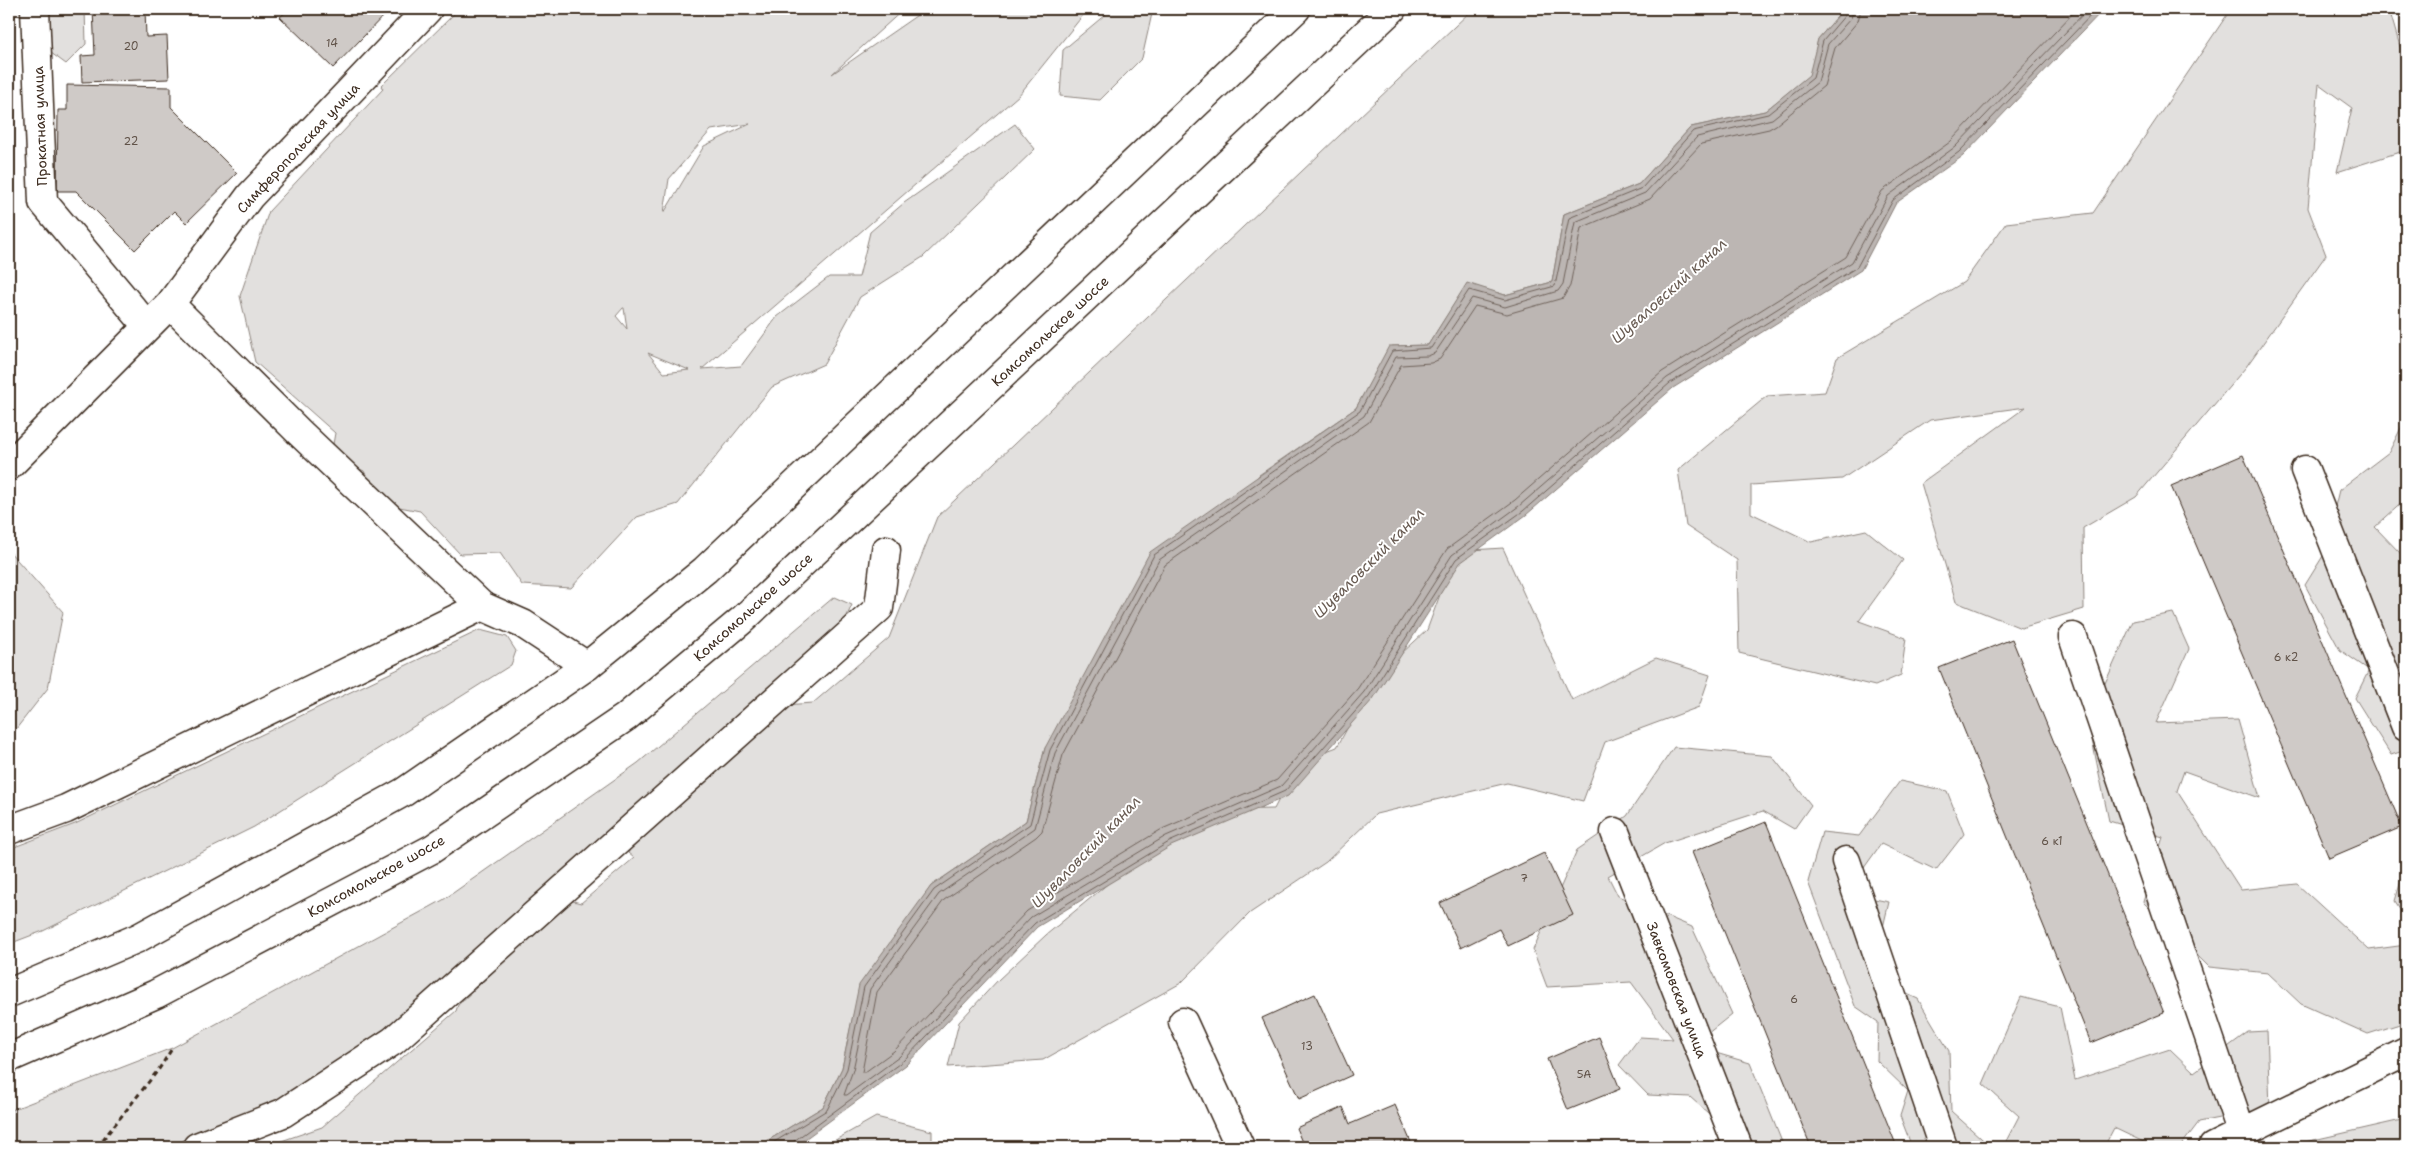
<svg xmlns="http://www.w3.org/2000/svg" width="2415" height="1156" font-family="'Shantell Sans',sans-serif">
<rect width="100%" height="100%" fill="#fff"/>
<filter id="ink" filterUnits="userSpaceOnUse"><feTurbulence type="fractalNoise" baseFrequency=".02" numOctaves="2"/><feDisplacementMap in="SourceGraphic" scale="10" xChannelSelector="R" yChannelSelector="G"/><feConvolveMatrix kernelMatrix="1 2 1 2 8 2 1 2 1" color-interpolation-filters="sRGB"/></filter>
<g filter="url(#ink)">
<!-- green -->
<path fill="#e2e0de" stroke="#8e857e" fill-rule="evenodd" d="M43,9H85L86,44L66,64L43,47Z
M459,9H904L832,74L926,9H1088L1019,95L702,369L741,366L777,317L829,277H859L870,232L904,203L1015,124L1035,149L923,257L860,297L824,364L772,387L678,504L637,517L571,588L522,585L500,553L460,554L420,511L379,503L364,471L331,455L335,433L255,362L240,296L269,211L383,89L381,86ZM750,124L704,146L664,213L669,179L711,130ZM623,308H624L627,329L616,316ZM648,353L689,370L664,373Z
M1112,9H1153L1142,58L1100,100L1060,96L1063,50Z
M1473,9H1844L1818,39L1810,75L1765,111L1691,127L1639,184L1564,214L1552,282L1505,295L1467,284L1428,345L1392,346L1385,355L1356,408L1259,475L1045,748L1026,821L931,886L854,1011L842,1068L823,1107L757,1147H264L322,1127L456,1011L458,1005L569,900L581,903L634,858L628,853L641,831L784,705L813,703L889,638L937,517Z
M2231,9H2389L2406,67V150L2337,172L2352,108L2319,84L2308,208L2326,255L2246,367L2136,497L2083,528L2084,609L2021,628L1956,602L1921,483L2026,407L1930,420L1842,479L1751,485V513L1811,542L1866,530L1903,560L1859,621L1906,638L1901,675L1875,686L1739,653L1737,560L1686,526L1678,470L1767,396L1825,392L1837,358L1964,282L2006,223L2093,213Z
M2406,418V499L2375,527L2402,555L2406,571V750L2391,755L2355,698L2369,670L2340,650L2305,585L2323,556L2339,490L2389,452Z
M1503,548L1572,700L1656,658L1710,675L1699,707L1605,742L1583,801L1507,783L1376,814L1326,862L1250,913L1181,983L1043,1060L948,1067L959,1022L998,980L1046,935L1145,853L1219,810L1274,809L1298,762L1337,747L1375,678L1427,630L1456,551Z
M9,551L63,612L48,688L9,738Z
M834,597L852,605L840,631L392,1025L282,1100L170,1147H9V1111L172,1048L443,900L638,763Z
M2173,613L2189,649L2156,723L2238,720L2260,798L2184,771L2177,791L2241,890L2297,884L2369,950L2406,945V1022L2368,1034L2301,1004L2268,973L2209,967L2143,902L2163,837L2109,821L2088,721L2133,621Z
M480,630L507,637L516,651L511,665L254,827L43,931L9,944V849L75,824Z
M1674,747L1772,756L1811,805L1794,829L1763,811L1665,843L1608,876L1618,896L1692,927L1732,1014L1692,1046L1750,1063L1784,1147H1720L1717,1121L1690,1097L1648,1095L1619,1065L1640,1037L1673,1039L1631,982L1547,987L1533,950L1577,850L1627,816Z
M1900,781L1947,791L1964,834L1936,870L1881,844L1846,893L1889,902L1871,978L1918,999L1949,1051L1951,1111L1991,1147H1912L1900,1116L1908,1091L1877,1061L1878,1022L1855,1006L1808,882L1822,832L1859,836Z
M2406,864V918L2395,901Z
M2021,997L2060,1007L2075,1080L2170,1049L2194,1072L2248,1032L2267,1031L2270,1108L2199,1122L2180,1147H2154L2114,1128L2104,1147H2003L2019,1116L1983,1084Z
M876,1117L932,1131V1147H823Z
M2406,1119V1147H2293L2296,1144Z"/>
<!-- water -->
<path fill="#bcb6b3" stroke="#887e77" d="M1844,9H2104L1963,156L1896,203L1861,270L1673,388L1526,515L1460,563L1373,699L1288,796L1171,846L1037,927L906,1065L794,1147H757L823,1107L842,1068L859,985L931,886L1026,821L1045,748L1150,552L1356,408L1389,346L1428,345L1467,283L1505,295L1552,282L1564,214L1639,184L1691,127L1765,111L1809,75L1818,39Z"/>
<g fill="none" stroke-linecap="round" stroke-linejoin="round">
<!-- shore -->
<path stroke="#6f625a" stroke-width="1" d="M1854,9L1851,18L1828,44L1818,82L1772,119L1697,137L1645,193L1575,222L1563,284L1558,291L1505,307L1472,298L1435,353L1428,356L1396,357L1364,416L1159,560L1055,753L1035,828L939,894L870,989L853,1070L844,1095H847L899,1057L1031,917L1166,836L1281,786L1364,692L1452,555L1519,506L1667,378L1852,262L1888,196L1955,147L2088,9
M1861,9L1858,21L1835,48L1824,86L1776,125L1769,129L1701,144L1650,199L1581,228L1570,286L1563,298L1507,314L1475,306L1440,359L1431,363L1401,365L1369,422L1165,565L1063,755L1042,831L1036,837L944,900L877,992L862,1072H865L894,1051L1027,911L1162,829L1277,780L1358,688L1447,549L1515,500L1662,372L1846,257L1882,191L1950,142L2077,9
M766,1147L827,1110L847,1069L864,987L934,890L1030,824L1050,750L1154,555L1360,411L1392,351L1431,348L1469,290L1505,300L1555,286L1569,218L1642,188L1693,131L1768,114L1813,78L1823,41L1846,14L1848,9
M792,1147L794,1141L903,1061L1035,923L1169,842L1285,791L1369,696L1456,559L1523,511L1670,383L1857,267L1893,200L1959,152L2097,9"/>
</g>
<!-- building -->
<path fill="#cfcac7" stroke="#3b2a1e" d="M93,9H145L146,37L167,36L169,79L82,82L81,56L95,55Z
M289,9H390L333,68L280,17Z
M67,85L171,87V107L237,173L186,223L174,211L135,250L76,191H57L58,110H67Z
M2243,455L2402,827L2329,858L2171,486Z
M2012,639L2164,1013L2091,1043L1939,668Z
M1766,822L1897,1147H1811L1692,852Z
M1544,853L1573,915L1508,946L1499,929L1461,948L1440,903Z
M1315,994L1352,1075L1299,1099L1262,1018Z
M1599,1037L1620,1089L1568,1110L1547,1059Z
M1395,1105L1413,1147H1304L1296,1128L1343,1107L1350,1124Z"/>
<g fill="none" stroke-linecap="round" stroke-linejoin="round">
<defs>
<path id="minor" d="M35,9L43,202L147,326
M170,304L300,433L482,606
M9,466L170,304L250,196L428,9
M2305,470L2406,727
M2073,637L2242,1134
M9,830L66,809L482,606L523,624L587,666
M1615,832L1738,1147
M1846,861L1943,1147
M1183,1022L1240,1147
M197,1147L283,1113L393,1041L879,608L886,550
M2213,1147L2406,1052"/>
<path id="major" d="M9,993L138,938L404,792L587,666L705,570L1296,9
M9,1058L156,994L432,849L626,717L742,620L1392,9"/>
</defs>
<!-- minor casing -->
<use href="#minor" stroke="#3b2a1e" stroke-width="31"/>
<!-- major casing -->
<use href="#major" stroke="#3b2a1e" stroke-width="31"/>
<!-- path -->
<path stroke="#3b2a1e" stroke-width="3" stroke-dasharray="5 4" stroke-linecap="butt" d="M97,1147L159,1069L173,1047"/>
<!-- minor -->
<use href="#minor" stroke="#fff" stroke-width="28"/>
<!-- major -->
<use href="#major" stroke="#fff" stroke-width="28"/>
</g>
</g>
<g text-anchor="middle" stroke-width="4" stroke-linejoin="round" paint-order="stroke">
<!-- number labels -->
<g font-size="11" fill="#605248">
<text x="332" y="47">14</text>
<text x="131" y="50">20</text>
<text x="131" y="145">22</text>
<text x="2286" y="661">6 к2</text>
<text x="2052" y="845">6 к1</text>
<text x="1524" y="882">7</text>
<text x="1794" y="1003">6</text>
<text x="1307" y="1050">13</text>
<text x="1584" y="1078">5А</text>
</g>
<!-- street labels -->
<g font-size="14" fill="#3b2a1e" stroke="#fff">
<text transform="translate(40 126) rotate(-92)" y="5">Прокатная улица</text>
<text transform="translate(298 148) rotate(-47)" y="5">Симферопольская улица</text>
<text transform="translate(1050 331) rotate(-43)" y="5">Комсомольское шоссе</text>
<text transform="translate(753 607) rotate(-42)" y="5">Комсомольское шоссе</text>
<text transform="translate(376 876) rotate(-29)" y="5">Комсомольское шоссе</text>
<text transform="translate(1677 990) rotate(69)" y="5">Завкомовская улица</text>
</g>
<!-- water labels -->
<g font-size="15" font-style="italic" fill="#685b52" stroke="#fff">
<text transform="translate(1669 291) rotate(-42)" y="5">Шуваловский канал</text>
<text transform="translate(1369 563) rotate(-45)" y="5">Шуваловский канал</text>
<text transform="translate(1086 852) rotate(-46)" y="5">Шуваловский канал</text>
</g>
</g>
<!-- margin -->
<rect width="2415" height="1156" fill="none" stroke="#fff" stroke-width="30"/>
<rect x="15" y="15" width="2385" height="1126" fill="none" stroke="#3b2a1e" stroke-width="2" filter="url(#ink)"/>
</svg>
